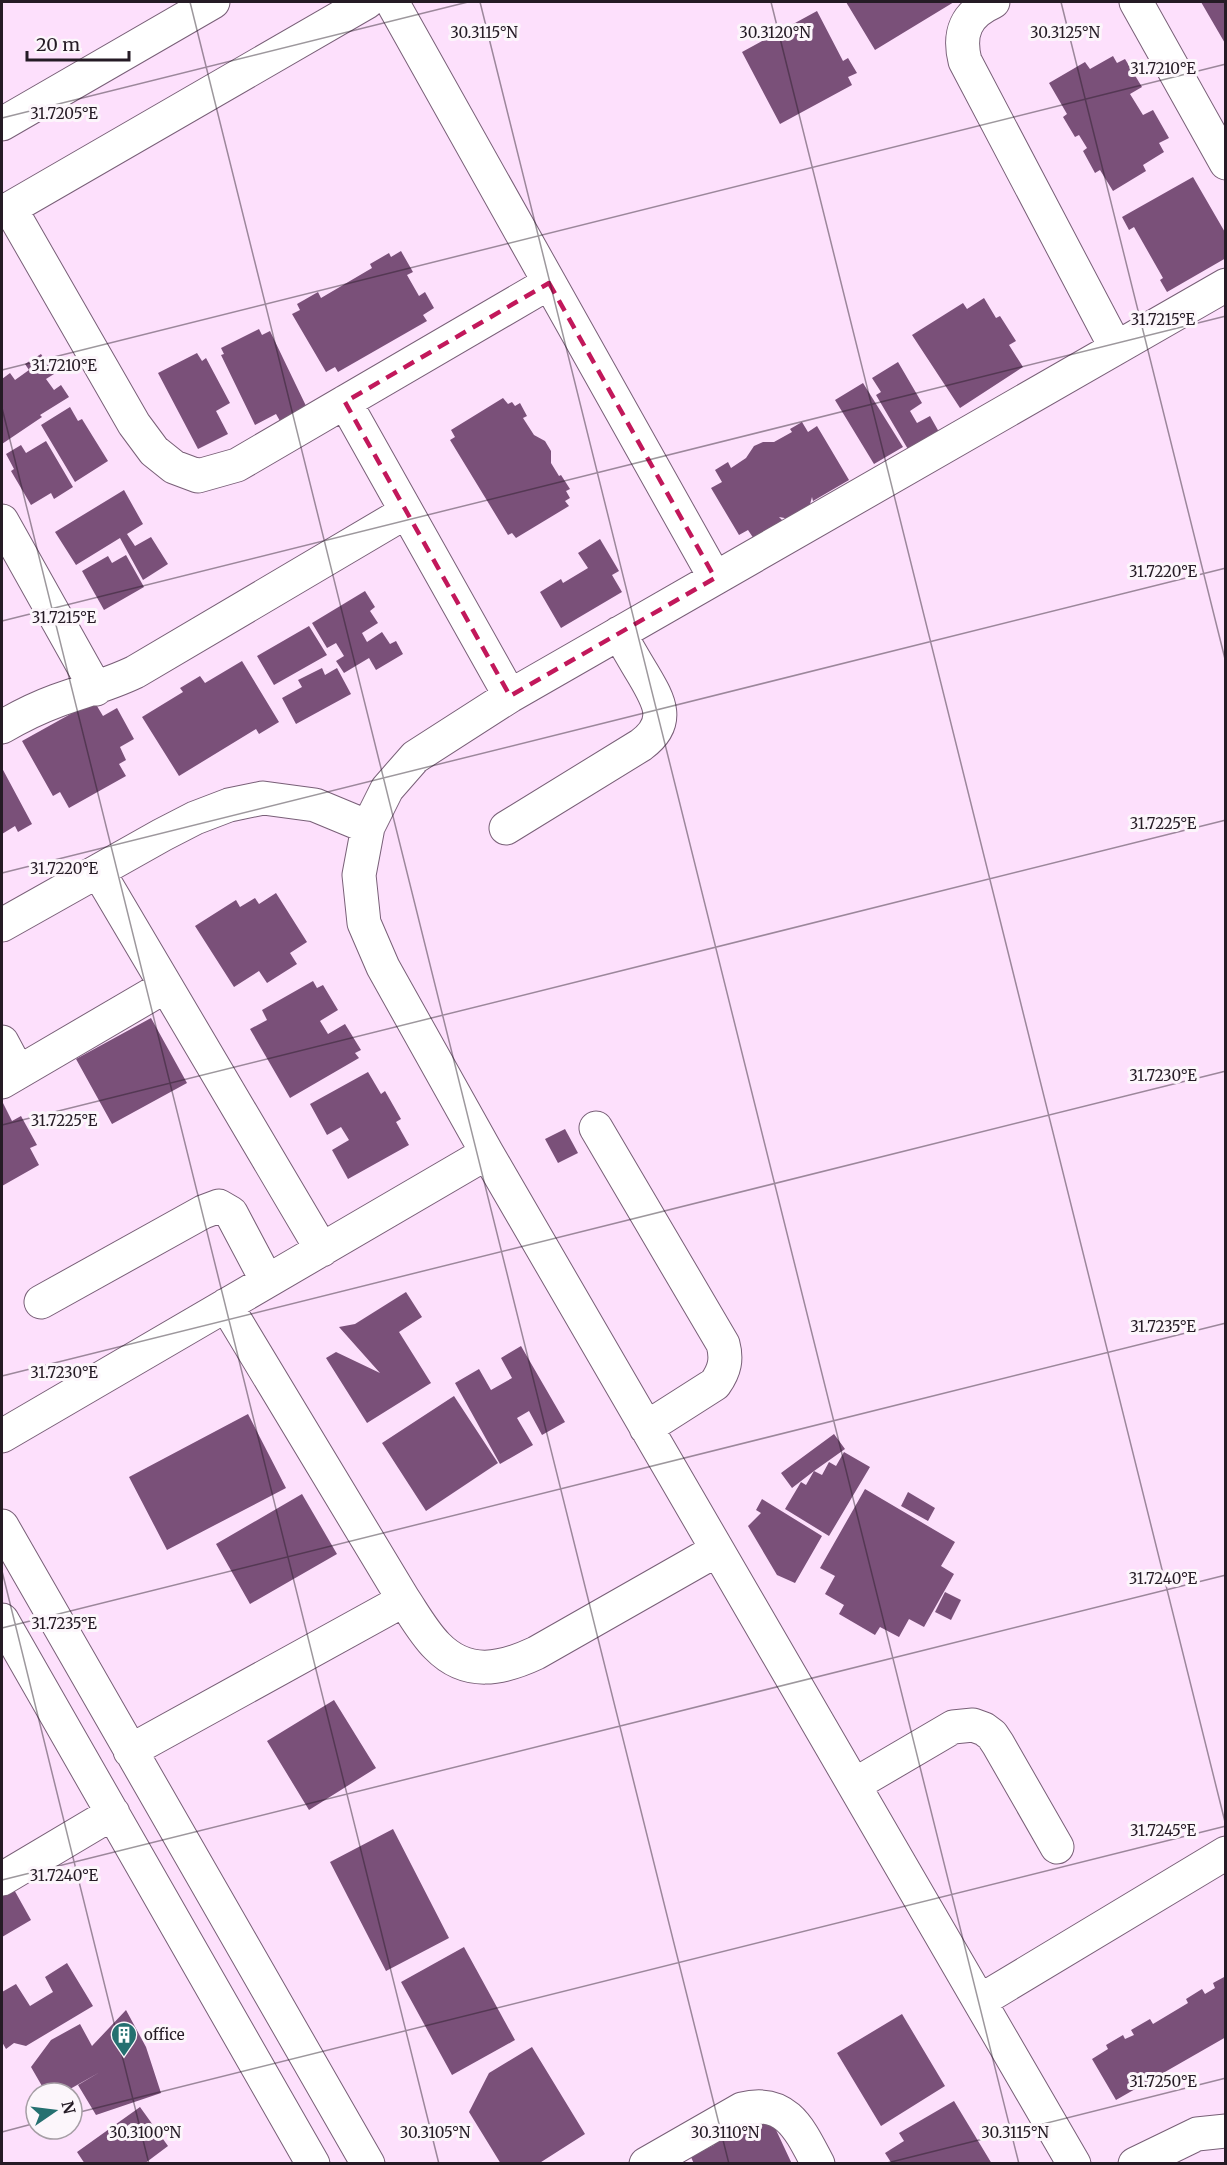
<svg xmlns="http://www.w3.org/2000/svg" width="1227" height="2165" font-family="Merriweather,serif">
<rect width="100%" height="100%" fill="#fde0fc"/>
<!-- building -->
<path fill="#7a5079" d="M846,2H954L875,50Z
M1201,2H1226V45Z
M817,11L843,61L848,58L857,73L848,77L852,85L780,124L742,52Z
M1113,56L1117,63L1125,59L1142,87L1130,94L1143,115L1153,110L1169,138L1159,143L1164,152L1143,165L1146,171L1113,191L1100,170L1095,173L1083,151L1087,148L1079,135L1075,137L1063,117L1067,114L1049,83L1085,62L1090,69Z
M1193,177L1226,234V258L1167,292L1160,280L1163,278L1134,227L1129,230L1122,217Z
M401,251L413,272L407,275L419,296L425,292L434,308L423,315L427,321L338,372L335,367L326,372L292,314L300,310L297,304L318,292L321,298L372,268L370,264L389,253L391,257Z
M984,298L996,318L1000,316L1016,341L1009,345L1023,367L960,408L912,335L963,303L967,309Z
M259,329L262,335L270,331L307,408L280,421L276,414L255,425L221,355L224,354L221,348Z
M197,353L202,361L206,358L230,403L216,411L228,434L198,449L158,373Z
M41,354L54,374L46,379L54,390L61,385L69,397L40,415L42,417L2,444V379L10,373L15,380L29,370L25,364Z
M898,362L922,403L910,411L917,423L930,416L939,432L909,451L876,395L881,392L872,378Z
M863,383L903,447L874,464L835,400Z
M503,398L508,404L512,402L515,406L520,403L527,416L523,418L534,435L545,441L551,451V463L559,476L561,475L570,489L566,491L570,498L565,501L569,506L516,538L512,533L508,535L450,440L455,437L451,430Z
M70,407L78,421L82,419L108,461L75,482L41,425Z
M802,422L808,432L817,426L849,480L813,501L812,497L809,508L790,519L779,517L783,521L754,539L748,530L739,535L711,488L722,482L715,470L728,462L731,468L746,458L754,446L763,442H774L792,432L790,429Z
M46,441L73,487L54,499L51,493L31,505L11,471L14,469L6,454L21,445L26,453Z
M124,490L143,524L127,534L135,546L151,537L168,564L143,580L120,538L76,565L55,532Z
M600,539L619,571L612,575L622,592L561,628L540,592L561,579L563,583L588,568L578,553Z
M126,555L144,587L104,610L82,571L108,556L112,563Z
M365,591L375,607L370,611L378,623L362,633L367,642L382,632L390,644L396,641L403,654L376,670L369,658L344,673L336,661L344,656L336,643L327,648L312,623Z
M309,626L327,655L274,685L257,656Z
M242,661L279,722L259,734L256,729L179,776L142,717L183,692L180,688L200,676L205,683Z
M322,668L325,675L337,668L351,694L296,724L282,698L302,687L298,680Z
M94,701L103,716L117,708L134,739L120,747L126,760L119,764L126,776L69,808L60,792L53,796L22,741Z
M2,768L32,824L18,832L15,826L2,834Z
M276,893L307,942L290,953L297,964L267,983L259,971L234,987L195,926L236,900L240,907L255,898L259,904Z
M313,981L317,988L323,985L338,1010L320,1021L328,1034L345,1024L361,1050L355,1053L359,1058L290,1098L250,1029L267,1020L262,1010Z
M151,1018L187,1083L112,1124L76,1059Z
M368,1072L381,1094L385,1091L401,1119L396,1122L409,1145L348,1179L332,1150L349,1140L341,1127L327,1135L310,1104Z
M2,1101L12,1121L21,1116L37,1145L30,1148L39,1165L2,1186Z
M565,1129L578,1153L558,1163L545,1139Z
M406,1292L422,1317L399,1332L431,1383L367,1423L326,1358L336,1352L380,1373L339,1327L355,1324Z
M521,1346L565,1422L542,1435L529,1411L517,1418L533,1445L500,1464L455,1383L479,1369L491,1390L512,1378L501,1358Z
M454,1396L498,1463L426,1511L382,1443Z
M248,1414L286,1488L167,1550L129,1477Z
M834,1434L845,1449L814,1471L822,1475L829,1462L836,1466L844,1452L870,1467L829,1536L785,1509L801,1482L806,1485L814,1471L792,1488L781,1473Z
M865,1489L955,1542L941,1566L954,1574L924,1627L909,1619L899,1637L880,1627L875,1635L839,1614L844,1605L825,1594L835,1576L820,1568Z
M908,1492L935,1508L928,1521L901,1506Z
M302,1494L337,1554L250,1604L216,1544Z
M762,1499L822,1536L795,1583L777,1575L748,1526L761,1513L756,1510Z
M945,1592L961,1600L951,1620L935,1612Z
M334,1700L376,1768L309,1810L267,1741Z
M393,1829L449,1938L386,1971L330,1862Z
M12,1886L31,1920L2,1937V1892Z
M464,1947L515,2040L452,2075L401,1982Z
M67,1963L93,2006L26,2046L14,2043L6,2049L2,2042V1992L16,1984L30,2006L53,1992L45,1977Z
M1226,1976V2037L1116,2100L1092,2059L1108,2049L1106,2045L1123,2035L1125,2039L1134,2035L1131,2030L1150,2019L1153,2024L1188,2003L1186,1999L1202,1989L1205,1994L1215,1988L1213,1983Z
M126,2010L146,2047L161,2093L96,2115L78,2085L100,2072L63,2093H46L31,2067L51,2040L80,2024L92,2046Z
M902,2014L945,2086L881,2126L837,2053Z
M532,2047L585,2134L538,2164H501L469,2112L489,2073Z
M954,2101L992,2164H892L885,2153L904,2141L899,2133Z
M140,2107L168,2146L144,2164H85L77,2152Z
M769,2115L792,2164H694L691,2157L714,2145L713,2142Z"/>
<g fill="none" stroke-linecap="round" stroke-linejoin="round">
<defs>
<path id="minor" d="M392,2L715,578
M993,2C966,14 958,33 965,61L1116,348
M1136,2L1226,163
M2,124L213,2
M10,208L134,424L154,451L174,467L198,476L237,465L549,283
M2,213L367,2
M345,402L510,696
M2,521L96,689
M2,727C19,717 37,708 56,701C83,691 108,685 135,672L406,512
M506,828L641,745C672,722 659,701 643,674C635,661 627,647 619,633
M98,871L322,1250
M2,925L162,835L195,818L229,805L263,798L315,805L368,827
M2,1042L18,1072
M2,1082L166,986
M596,1128L723,1344C727,1359 725,1370 715,1384L646,1428
M41,1302L203,1212L219,1206L231,1213L267,1281
M226,1305L404,1600C414,1615 424,1633 437,1646C467,1677 502,1669 536,1653L717,1550
M2,1436L487,1153
M2,1526L368,2164
M2,1620L313,2164
M130,1751L404,1600
M854,1785L953,1727L973,1725L984,1729L992,1735L998,1744L1057,1847
M2,1879L113,1813
M980,2001L1226,1853
M646,2164L742,2109C787,2098 800,2130 818,2164
M1074,2164L487,1153L383,967L364,923L359,875L368,827L387,789L415,757L510,696L1226,285
M1135,2164L1197,2134L1226,2131"/>
</defs>
<!-- minor casing -->
<use href="#minor" stroke="#785f77" stroke-width="35"/>
<!-- minor -->
<use href="#minor" stroke="#fff" stroke-width="33"/>
</g>
<!-- marked area -->
<path fill="none" stroke="#c2185b" stroke-width="4.5" stroke-dasharray="12 8" stroke-linejoin="round" d="M549,283L715,578L510,696L345,402Z"/>
<!-- ticks -->
<path fill="none" stroke="#251b25" stroke-width="1.5" stroke-opacity="0.45" d="M190,2L729,2164M480,2L1019,2164M771,2L1226,1826M1061,2L1226,663M2,118L468,2M2,370L1226,64M2,408L439,2164M2,621L1226,316M2,873L1226,568M2,1125L1226,820M2,1376L1226,1071M2,1571L149,2164M2,1628L1226,1323M2,1880L1226,1575M72,2114L1226,1826M2,2132L36,2123M883,2164L1226,2078"/>
<!-- icons -->
<defs>
<symbol id="building-pin" viewBox="-11 -11 22 30"><path d="M0 17L-7.5 6A9.5 9.5 0 1 1 7.5 6Z" fill="#257070" stroke="#fcf6fb"/><path d="M-4-6H4V6H1V3H-1V6H-4ZM-2.5-4.3h1.7v1.8h-1.7ZM.8-4.3h1.7v1.8H.8ZM-2.5-1h1.7V.8h-1.7ZM.8-1h1.7V.8H.8Z" fill="#fff"/></symbol>
</defs>
<g fill-rule="evenodd">
<use href="#building-pin" x="109" y="2020" width="30" height="40"/>
</g>
<g text-anchor="middle" stroke-width="6" stroke-linejoin="round" paint-order="stroke">
<!-- poi labels -->
<g font-size="15" fill="#251b25" stroke="#fcf6fb" text-anchor="start">
<text x="144" y="2040">office</text>
</g>
</g>
<g font-size="15" text-anchor="middle" fill="#251b25" stroke="#fcf6fb" stroke-width="6" stroke-linejoin="round" paint-order="stroke">
<text x="484" y="38">30.3115°N</text>
<text x="775" y="38">30.3120°N</text>
<text x="1065" y="38">30.3125°N</text>
<text x="1163" y="74">31.7210°E</text>
<text x="64" y="119">31.7205°E</text>
<text x="1163" y="325">31.7215°E</text>
<text x="64" y="371">31.7210°E</text>
<text x="1163" y="577">31.7220°E</text>
<text x="64" y="623">31.7215°E</text>
<text x="1163" y="829">31.7225°E</text>
<text x="64" y="874">31.7220°E</text>
<text x="1163" y="1081">31.7230°E</text>
<text x="64" y="1126">31.7225°E</text>
<text x="1163" y="1332">31.7235°E</text>
<text x="64" y="1378">31.7230°E</text>
<text x="1163" y="1584">31.7240°E</text>
<text x="64" y="1629">31.7235°E</text>
<text x="1163" y="1836">31.7245°E</text>
<text x="64" y="1881">31.7240°E</text>
<text x="1163" y="2087">31.7250°E</text>
<text x="145" y="2138">30.3100°N</text>
<text x="435" y="2138">30.3105°N</text>
<text x="725" y="2138">30.3110°N</text>
<text x="1015" y="2138">30.3115°N</text>
</g>
<!-- border -->
<rect width="1227" height="2165" fill="none" stroke="#251b25" stroke-width="6"/>
<!-- north arrow -->
<g transform="translate(54 2111) rotate(76)"><circle r="28" fill="#fcf6fb" stroke="#a69ea5" stroke-width="1.5"/>
<path d="M0-4.5L10 22L0 15L-10 22Z" fill="#257070"/>
<text y="-9" font-size="16" font-weight="bold" text-anchor="middle" fill="#251b25">N</text>
</g>
<!-- scale -->
<path d="M27 51v9h102v-9" fill="none" stroke="#251b25" stroke-width="3"/>
<text x="36" y="51" font-size="18" fill="#251b25" stroke="#fcf6fb" stroke-width="4.5" paint-order="stroke">20 m</text>
</svg>
